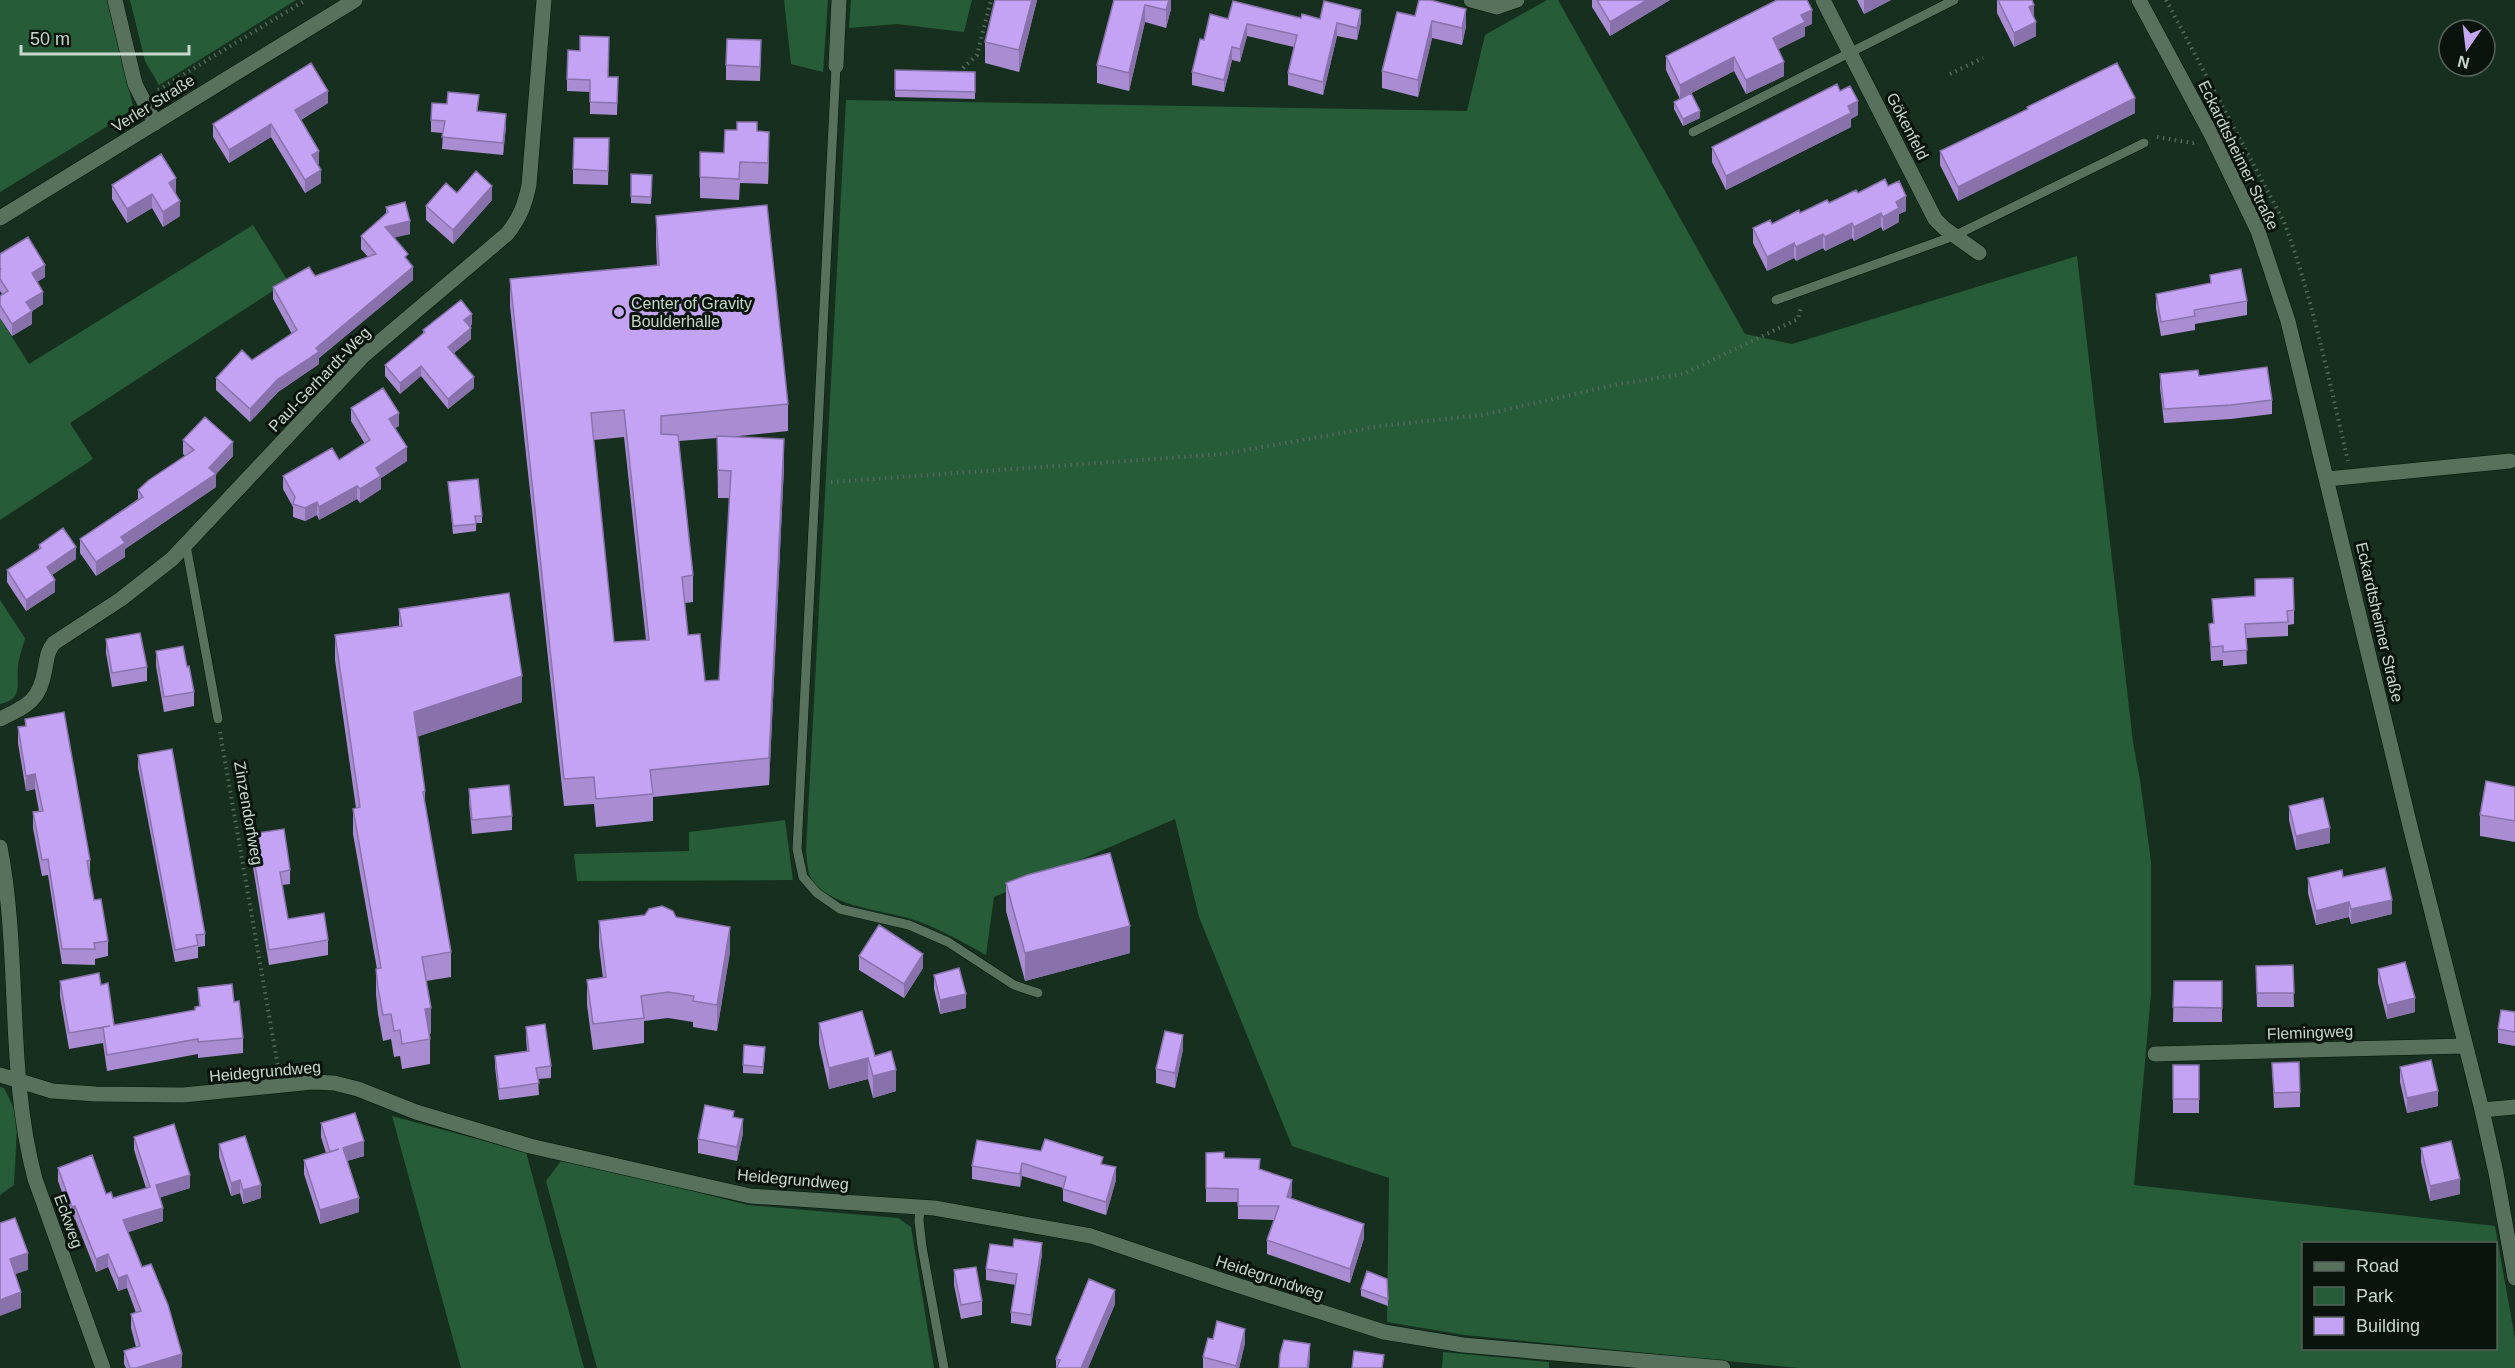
<svg xmlns="http://www.w3.org/2000/svg" width="2515" height="1368" font-family="Arial,sans-serif">
<rect width="100%" height="100%" fill="#172f1e"/>
<!-- green -->
<path fill="#265c38" fill-rule="evenodd" d="M0,0H107L134,110L0,192Z
M130,0H296L159,85L145,61Z
M784,0H828L823,72L791,64Z
M851,0H972L964,32L897,24L849,28Z
M1547,0H1558L1745,334L1792,344L2077,256L2133,742L2140,780L2151,862V994L2134,1185L2495,1226L2515,1339V1368H1799L1464,1335L1387,1322L1389,1178L1292,1146L1199,917L1175,819L994,897L986,955C962,942 937,927 911,919C883,910 821,906 809,874C807,867 807,858 806,851L846,100L1467,111L1485,35ZM2304,1244H2496V1348H2304Z
M253,225L288,281L70,423L93,459L0,520V318L29,364Z
M0,600L25,638C23,647 19,656 18,666C16,684 24,699 0,704Z
M785,820L793,880L577,881L574,854L689,851V832Z
M0,1087L4,1088L14,1108L17,1128L14,1185L0,1195Z
M392,1116L526,1152L584,1368H461Z
M561,1161L605,1169L748,1205L898,1218L911,1227L934,1368H597L546,1181Z
M1443,1352L1549,1362V1368H1442Z"/>
<g fill="none" stroke-linecap="round" stroke-linejoin="round">
<defs>
<path id="lane" d="M836,66L797,849L803,877L817,893L840,909L909,925L948,942L1014,985L1038,993
M1693,132L1954,0
M1776,300L1954,236L2144,143
M186,545L218,719
M920,1207L919,1221L922,1247L944,1368"/>
<path id="street" d="M115,0L135,84L155,123
M1471,0L1497,7L1517,0
M1823,0L1935,219L1944,228L1979,253
M2139,0L2211,134L2258,231L2288,321L2411,830L2482,1110L2496,1173L2515,1278
M836,66L839,0
M2327,479L2510,461
M0,719C27,706 40,701 45,669C47,659 47,651 54,643L121,599L172,559L363,356L507,234C520,218 525,204 529,185L544,0
M0,847C21,956 6,1071 35,1179L103,1368
M2155,1054L2465,1046
M0,1075L52,1091L96,1094L183,1095L313,1082L334,1083L358,1089L416,1112L530,1146L750,1196L934,1208L1091,1236L1224,1281L1384,1332L1463,1345L1723,1368
M2482,1110L2515,1107"/>
<path id="secondary" d="M0,218L355,0"/>
</defs>
<!-- lane casing -->
<use href="#lane" stroke="#011607" stroke-width="10"/>
<!-- street casing -->
<use href="#street" stroke="#011607" stroke-width="16"/>
<!-- secondary casing -->
<use href="#secondary" stroke="#011607" stroke-width="16"/>
<!-- path -->
<path stroke="#55695b" stroke-width="4" stroke-dasharray="1.5 4.5" stroke-linecap="butt" d="M2166,0L2284,222C2313,299 2329,381 2348,461
M963,68L977,55L991,0
M1950,74L1983,58
M158,90L306,0
M2157,137L2193,143L2197,141
M831,482L1223,454L1381,426L1482,415L1619,384L1683,374L1798,319L1801,307
M220,732L278,1067"/>
<!-- lane -->
<use href="#lane" stroke="#57715d" stroke-width="9"/>
<!-- street -->
<use href="#street" stroke="#57715d" stroke-width="15"/>
<!-- secondary -->
<use href="#secondary" stroke="#57715d" stroke-width="15"/>
</g>
<!-- wall -->
<path fill="#a98cd2" fill-rule="evenodd" d="M995,0H1037L1019,72L985,63V42Z
M1171,0V9L1166,28L1145,22L1129,91L1097,83V65L1130,1Z
M1592,0H1670L1610,36L1592,7Z
M1857,0H1891L1864,14Z
M1997,0H2032L2036,36L2014,47L1997,13Z
M1415,16L1466,26L1462,45L1432,38L1418,97L1382,88V71Z
M1301,18L1361,22L1357,40L1337,36L1323,95L1288,85V73L1294,47L1247,36L1240,62L1232,60L1224,92L1192,85V72L1204,40L1228,19Z
M1812,24L1805,27V36L1778,49L1784,76L1746,94L1734,71L1680,99L1666,70V56Z
M761,54L760,81L726,80V65Z
M895,70L975,72V99L895,97Z
M608,77H618L617,115L590,114V92L567,91V79Z
M1840,91L1858,115L1851,119V127L1726,190L1712,162V147Z
M1674,102L1700,118L1683,126L1674,109Z
M328,103L301,120L319,164H318L321,183L305,193L271,137L229,163L213,137V124Z
M2027,107L2135,113L1958,201L1940,165V151L2027,109Z
M479,111L506,126L503,155L442,149L443,133L431,132V120Z
M757,131L769,153L768,184L740,183L739,200L700,198V177L724,153Z
M609,138L608,185L573,184V169Z
M631,174L652,175L651,204L631,203Z
M112,185L176,193H175L180,216L163,227L152,208L127,223L112,199Z
M1888,186L1906,211L1899,214V222L1883,231L1881,227L1854,241L1852,238L1825,251L1823,248L1796,261L1794,258L1767,271L1753,243V228L1772,224L1858,193Z
M457,193L492,200L453,244L426,220V206Z
M386,207L410,234L394,237L408,261L413,280L319,358V364L278,392L250,422L216,390V378L252,360L292,334L273,299V287L315,276L368,257L361,249V236L386,213Z
M656,216L788,404V431L729,437L784,466L769,785L653,797V821L596,827L594,804L564,806L510,306V279L657,265L656,244ZM624,437L646,640L614,642L594,440ZM717,438L718,498H730L719,680L705,681L688,635L685,603L693,602V575L679,441Z
M0,254L45,277L37,282L43,304L32,311V324L12,336L0,318V296L2,294L0,291Z
M2210,275L2247,301V315L2195,324V330L2161,336L2156,308V294L2210,283Z
M472,324L470,327L471,339L454,353L474,388L448,409L421,376L400,394L385,376V365L423,334V330Z
M2160,374L2199,376L2272,400V414L2231,419L2164,423L2160,388Z
M351,408L399,426L395,428L407,461L381,478V489L360,503L357,499L319,520L317,515L305,521L293,517V507L283,489V476L339,460L365,444L351,421Z
M183,440L233,456L216,474V487L125,549V557L96,576L80,553V539L138,499V490L185,456L183,454Z
M448,482L482,516V523H476V531L453,534Z
M39,545L76,559L52,575L55,592L26,611L7,582V570L39,550Z
M2212,599L2294,610V624L2288,625V636L2246,638L2247,664L2223,666V660L2211,661L2209,624L2213,623Z
M399,609L522,702L418,736L425,791V807L451,952V977L426,981L431,1033L429,1034L430,1039V1064L402,1069L400,1056L394,1057L391,1039L383,1041L378,1014L376,994V969H377L353,834V809L356,808L335,660V635L399,626Z
M106,639L147,667V681L112,687L106,653Z
M156,651L194,692V706L164,712L156,666Z
M25,719L90,860V876L94,900L108,941V956L95,959V965L62,964L48,875L42,876L33,828V812L39,811L35,789L26,791L18,743V727L25,726Z
M138,755L205,934V946L198,947V958L175,962L138,768Z
M2515,787V842L2480,836V815Z
M469,789L512,816V830L472,834L469,803Z
M2289,806L2330,843L2296,850L2289,820Z
M250,834L290,870V884L282,885L288,919L328,940V955L269,965L250,849Z
M2343,877L2392,914L2351,924L2349,917L2316,925L2308,893V878Z
M1006,883L1130,953L1025,981L1006,911Z
M676,917L730,952L717,1031L693,1027V1022L668,1018L644,1021V1043L593,1050L587,1005V980L603,978L599,946V921Z
M859,956L923,968L904,998L859,970Z
M2293,965L2294,1007H2257L2256,966Z
M2378,969L2415,1012L2387,1019L2378,983Z
M934,975L966,1008L940,1014L934,989Z
M60,981L101,985L114,1025L195,1010L199,1006L198,988L234,1002L243,1038V1053L198,1058V1054L107,1071L103,1043L69,1049L60,996Z
M2174,981H2222V1022H2173Z
M2515,1012V1046L2498,1043V1029Z
M819,1023L875,1056L896,1091L873,1098L868,1079L829,1089L819,1044Z
M526,1027L551,1066V1078L538,1079L539,1095L499,1100L495,1067V1056L527,1051L526,1038Z
M1183,1049L1175,1088L1156,1083V1069Z
M765,1054L763,1074L743,1073V1065Z
M2272,1063L2300,1092V1107L2274,1108Z
M2173,1065H2199V1113H2173Z
M2400,1067L2438,1106L2407,1113L2400,1082Z
M321,1123L364,1156L347,1161L359,1212L320,1224L304,1174V1160L326,1153L321,1137Z
M743,1133L737,1161L698,1153V1139Z
M134,1137L190,1188L160,1197L163,1221L128,1232L182,1367L180,1368H126L124,1364V1351L136,1347L131,1328V1314L136,1313L127,1288L118,1291L108,1267L96,1272L75,1219L72,1220L58,1181V1168L113,1198L146,1188L134,1150Z
M977,1140L1103,1164L1116,1180L1106,1215L1063,1201V1188L1022,1176L1020,1187L972,1179V1166Z
M219,1144L261,1198L243,1204L240,1193L231,1196L219,1157Z
M2421,1148L2460,1194L2430,1201L2421,1162Z
M1206,1153L1259,1169L1292,1194L1291,1198L1364,1238L1350,1283L1267,1254V1240L1274,1220L1238,1219V1202H1206Z
M1042,1254L1031,1326L1011,1323V1312L1016,1285L986,1280V1269Z
M954,1270L982,1301V1315L961,1319L954,1285Z
M1387,1279L1388,1306L1361,1296V1289Z
M1115,1304L1088,1368H1056V1359Z
M1213,1339L1245,1343L1239,1368H1203V1357Z"/>
<!-- shaded-wall -->
<path fill="#8972ab" d="M1032,0H1037L1019,72V50Z
M1169,0H1171V9L1166,28V10Z
M1647,0H1670L1610,36V22Z
M1864,0H1891L1864,14Z
M1145,5V22L1129,91V73Z
M2034,5V19L2029,7Z
M1466,9V26L1462,45V28Z
M1361,10V22L1357,40V28Z
M1812,10V24L1805,27V36L1773,52V38L1801,15Z
M1432,21V38L1418,97V80Z
M2036,22V36L2014,47V33Z
M1337,23V36L1323,95V82Z
M1247,24V36L1240,62V49Z
M1232,47V60L1224,92V80Z
M1734,57V71L1680,99V85Z
M1784,62V76L1746,94V80Z
M328,91V103L295,123V110Z
M2135,98V113L1958,201V187Z
M1858,101V115L1851,119V127L1726,190V176Z
M1700,111V118L1683,126V119Z
M506,114V126L503,155V143Z
M271,124V137L229,163V150Z
M769,132V153L768,184V163Z
M319,151V164L312,168V155Z
M321,170V183L305,193V180Z
M176,178V193L169,197V183Z
M492,186V200L453,244V230Z
M152,194V208L127,223V209Z
M1906,196V211L1899,214V222L1883,231V217L1896,202Z
M180,201V216L163,227V212Z
M1881,213V227L1854,241V227Z
M410,221V234L385,240V227Z
M1852,223V238L1825,251V237Z
M1823,234V248L1796,261V247Z
M1794,243V258L1767,271V257Z
M45,265V277L32,285V273Z
M413,267V280L319,358V364L278,392L250,422V409L278,379Z
M43,292V304L26,315V302Z
M32,311V324L12,336V324Z
M472,314V324L464,331V320Z
M471,328V339L448,358V347Z
M421,366V376L400,394V383Z
M474,377V388L448,409V399Z
M399,413V426L389,432V419Z
M784,439V466L769,785V758Z
M233,442V456L216,474V487L125,549V557L96,576V562L121,537L209,468Z
M407,447V461L381,478V489L360,503V489L376,468Z
M357,486V499L319,520V507Z
M317,502V515L305,521V508Z
M76,547V559L47,578V567Z
M55,580V592L26,611V600Z
M522,676V702L414,738V712Z
M35,774V789L26,791V776Z
M2330,828V843L2296,850V836Z
M2392,900V914L2351,924V909Z
M2349,902V917L2316,925V911Z
M1130,926V953L1025,981V953Z
M730,927V952L717,1031V1005Z
M923,954V968L904,998V984Z
M966,994V1008L940,1014V1000Z
M2415,998V1012L2387,1019V1005Z
M431,1008V1033L425,1035V1009Z
M1183,1035V1049L1175,1088V1073Z
M868,1058V1079L829,1089V1068Z
M896,1070V1091L873,1098V1076Z
M2438,1091V1106L2407,1113V1098Z
M743,1119V1133L737,1161V1147Z
M364,1141V1156L343,1162V1148Z
M1022,1163V1176L1020,1187V1174Z
M1116,1167V1180L1106,1215V1202Z
M190,1175V1188L156,1199V1185Z
M2460,1179V1194L2430,1201V1186Z
M240,1180V1193L231,1196V1183Z
M1292,1180V1194L1287,1211V1197Z
M261,1185V1198L243,1204V1190Z
M359,1198V1212L320,1224V1210Z
M75,1206V1219L72,1220V1207Z
M163,1208V1221L123,1234V1220Z
M1364,1224V1238L1350,1283V1269Z
M1042,1243V1254L1031,1326V1315Z
M28,1253V1270L10,1276V1259Z
M108,1254V1267L96,1272V1259Z
M127,1275V1288L118,1291V1278Z
M1115,1290V1304L1088,1368H1081Z
M21,1292V1308L0,1316V1300Z
M1245,1329V1343L1239,1368H1236Z
M1310,1344V1358L1309,1368H1307Z
M182,1354V1367L180,1368H136Z"/>
<!-- building -->
<path fill="#c4a3f4" stroke="#8972ab" stroke-width="1.5" fill-rule="evenodd" d="M995,0H1032L1019,50L985,42Z
M1114,0H1169L1166,10L1145,5L1129,73L1097,65Z
M1419,0H1430L1466,9L1462,28L1432,21L1418,80L1382,71L1397,12L1415,16Z
M1597,0H1647L1610,22Z
M1777,0H1807L1812,10L1801,15L1805,22L1773,38L1784,62L1746,80L1734,57L1680,85L1666,56Z
M1998,0H2032L2034,5L2029,7L2036,22L2014,33Z
M1233,1L1301,18L1302,14L1320,19L1324,1L1361,10L1357,28L1337,23L1323,82L1288,73L1297,35L1247,24L1240,49L1232,47L1224,80L1192,72L1200,39L1204,40L1210,14L1228,19Z
M580,36L609,37L608,77H618L617,103L590,102V80L567,79L568,50L580,51Z
M727,39L761,40L760,67L726,65Z
M311,63L328,91L295,110L319,151L312,155L321,170L305,180L271,124L229,150L213,124Z
M2117,63L2135,98L1958,187L1940,151L2028,109L2027,107Z
M895,70L975,72V92L895,90Z
M1837,84L1840,91L1850,86L1858,101L1848,106L1851,113L1726,176L1712,147Z
M448,92L479,95L477,111L506,114L503,143L442,137L445,121L431,120L432,103L447,104Z
M1691,93L1700,111L1683,119L1674,102Z
M737,122H757V131L769,132L768,163L740,162L739,179L700,177V152L724,153L725,130H737Z
M574,138H609L608,171L573,169Z
M161,154L176,178L169,183L180,201L163,212L152,194L127,209L112,185Z
M476,171L492,186L453,230L426,206L446,183L457,193Z
M631,174L652,175L651,197L631,196Z
M1885,179L1888,186L1899,181L1906,196L1896,202L1899,208L1883,217L1881,213L1854,227L1852,223L1825,237L1823,234L1796,247L1794,243L1767,257L1753,228L1770,220L1772,224L1799,210L1800,213L1827,200L1829,203L1856,190L1858,193Z
M405,202L410,221L385,227L408,254L405,257L413,267L316,348L319,352L278,379L250,409L216,378L242,350L252,360L297,330L273,287L309,267L315,276L376,254L361,236L388,212L386,207Z
M767,205L788,404L661,416V434L678,435L693,575L682,577L688,635L700,634L705,681L719,680L731,471L718,470L717,436L784,439L769,758L650,770L653,794L596,799L594,777L564,779L510,279L659,265L656,216ZM624,410L649,640L614,642L591,413Z
M28,237L45,265L32,273L43,292L26,302L32,311L12,324L0,305V296L8,291L0,279V270L1,269L0,268V254Z
M2241,269L2247,301L2194,310L2195,316L2161,322L2156,294L2211,283L2210,275Z
M461,300L472,314L464,320L471,328L448,347L474,377L448,399L421,366L400,383L385,365L425,332L423,330Z
M2267,367L2272,400L2231,405L2164,409L2160,374L2198,370L2199,376Z
M383,388L399,413L389,419L407,447L376,468L381,476L360,489L357,486L319,507L317,502L305,508L293,504L295,497L283,476L332,448L339,460L370,440L351,408Z
M205,417L233,442L209,468L216,474L121,537L125,543L96,562L80,539L143,497L138,490L149,480L194,450L183,440Z
M478,479L482,516H475L476,524L453,526L448,482Z
M63,528L76,547L47,567L55,580L26,600L7,570L41,548L39,545Z
M2293,578L2294,610L2287,611L2288,622L2245,624L2247,650L2223,652V646L2211,647L2209,624L2214,623L2212,599L2255,596V579Z
M509,593L522,676L414,712L425,791L423,792L451,952L422,957L431,1008L425,1009L430,1039L402,1044L400,1030L394,1031L391,1014L383,1015L378,988L376,969L381,968L353,809L360,807L335,635L402,626L399,609Z
M140,633L147,667L112,673L106,639Z
M183,646L187,667L189,666L194,692L164,697L156,651Z
M64,712L90,860L87,861L94,900L101,899L108,941L94,943L95,949H62L48,859L42,860L33,812L43,811L35,774L26,776L18,727L26,726L25,719Z
M172,749L205,934L196,935L198,945L175,950L138,755Z
M2486,781L2515,787V821L2480,815Z
M509,785L512,816L472,820L469,789Z
M2323,798L2330,828L2296,836L2289,806Z
M284,829L290,870L280,872L288,919L324,913L328,940L269,950L250,834Z
M1110,853L1130,926L1025,953L1006,883L1027,875Z
M2385,868L2392,900L2351,909L2349,902L2316,911L2308,878L2342,870L2343,877Z
M662,906L673,911L676,917L730,927L717,1005L693,1001L694,996L668,992L641,996L644,1018L593,1024L587,980L606,977L599,921L645,915L649,909Z
M879,925L923,954L904,984L859,956Z
M2405,962L2415,998L2387,1005L2378,969Z
M2293,965L2294,993H2257L2256,966Z
M959,968L966,994L940,1000L934,975Z
M99,973L101,985L108,983L114,1025L195,1010V1007L200,1006L198,988L232,984L234,1002L239,1001L243,1038L198,1042V1039L107,1055L103,1027L110,1026L69,1033L60,981Z
M2174,981H2222V1008L2173,1007Z
M2501,1010L2515,1012V1032L2498,1029Z
M862,1011L875,1056L891,1051L896,1070L873,1076L868,1058L829,1068L819,1023Z
M545,1024L551,1066L536,1068L539,1083L499,1089L495,1056L529,1051L526,1027Z
M1165,1031L1183,1035L1175,1073L1156,1069Z
M744,1045L765,1047L763,1067L743,1065Z
M2431,1060L2438,1091L2407,1098L2400,1067Z
M2299,1062L2300,1092L2274,1093L2272,1063Z
M2173,1065H2199V1099H2173Z
M705,1105L734,1111L733,1117L743,1119L737,1147L698,1139Z
M355,1113L364,1141L343,1148L359,1198L320,1210L304,1160L339,1149L330,1152L321,1123Z
M174,1124L190,1175L156,1185L163,1208L123,1220L142,1267L151,1264L168,1305L182,1354L136,1368H130L124,1351L140,1346L131,1314L141,1311L127,1275L118,1278L108,1254L96,1259L75,1206L72,1207L58,1168L92,1155L106,1194L111,1192L113,1198L150,1187L134,1137Z
M245,1136L261,1185L243,1190L240,1180L231,1183L219,1144Z
M1045,1139L1103,1157L1101,1164L1116,1167L1106,1202L1063,1189L1066,1177L1022,1163L1020,1174L972,1166L977,1140L1041,1151Z
M2451,1141L2460,1179L2430,1186L2421,1148Z
M1224,1152V1158L1260,1159L1259,1169L1292,1180L1287,1197L1364,1224L1350,1269L1267,1240L1279,1206H1238V1189L1206,1188V1153Z
M15,1218L28,1253L10,1259L21,1292L0,1300V1223Z
M1014,1239L1042,1243L1031,1315L1011,1312L1017,1274L986,1269L990,1244L1013,1247Z
M976,1267L982,1301L961,1305L954,1270Z
M1367,1271L1387,1279L1388,1299L1361,1289Z
M1089,1279L1115,1290L1081,1368H1060L1057,1367L1060,1360L1056,1359Z
M1217,1321L1245,1329L1236,1366L1203,1357L1208,1338L1213,1339Z
M1284,1340L1310,1344L1307,1368H1279L1280,1354Z
M1354,1351L1384,1355L1382,1368H1352Z"/>
<!-- markers -->
<circle fill="#c5a7f1" stroke="#0a140c" stroke-width="2" cx="619" cy="312" r="6"/>
<g text-anchor="middle" stroke-width="6" stroke-linejoin="round" paint-order="stroke">
<!-- street labels -->
<g font-size="16" fill="#c8d7cc" stroke="#0a140c">
<text transform="translate(153 103) rotate(-32)" y="6">Verler Straße</text>
<text transform="translate(1908 126) rotate(63)" y="6">Gökenfeld</text>
<text transform="translate(2239 155) rotate(64)" y="6">Eckardtsheimer Straße</text>
<text transform="translate(319 379) rotate(-46)" y="6">Paul-Gerhardt-Weg</text>
<text transform="translate(2380 622) rotate(77)" y="6">Eckardtsheimer Straße</text>
<text transform="translate(249 813) rotate(80)" y="6">Zinzendorfweg</text>
<text transform="translate(2310 1032) rotate(-2)" y="6">Flemingweg</text>
<text transform="translate(265 1071) rotate(-5)" y="6">Heidegrundweg</text>
<text transform="translate(793 1179) rotate(5)" y="6">Heidegrundweg</text>
<text transform="translate(69 1221) rotate(70)" y="6">Eckweg</text>
<text transform="translate(1270 1277) rotate(18)" y="6">Heidegrundweg</text>
</g>
<!-- poi labels -->
<g font-size="16" fill="#c8d7cc" stroke="#0a140c" text-anchor="start">
<text x="631" y="309">Center of Gravity<tspan x="631" dy="18">Boulderhalle</tspan></text>
</g>
</g>
<!-- legend -->
<rect x="2302" y="1242" width="195" height="108" fill="#0a140c" stroke="#566259" stroke-width="1.5"/>
<rect x="2314" y="1262" width="30" height="9" fill="#57715d" stroke="#566259" stroke-width="1.5"/>
<text x="2356" y="1272" font-size="18" fill="#c8d7cc">Road</text>
<rect x="2314" y="1287" width="30" height="18" fill="#265c38" stroke="#566259" stroke-width="1.5"/>
<text x="2356" y="1302" font-size="18" fill="#c8d7cc">Park</text>
<rect x="2314" y="1317" width="30" height="18" fill="#c4a3f4" stroke="#566259" stroke-width="1.5"/>
<text x="2356" y="1332" font-size="18" fill="#c8d7cc">Building</text>
<!-- north arrow -->
<g transform="translate(2467 48) rotate(194)"><circle r="28" fill="#0a140c" stroke="#566259" stroke-width="1.5"/>
<path d="M0-4.5L10 22L0 15L-10 22Z" fill="#c5a7f1"/>
<text y="-9" font-size="16" font-weight="bold" text-anchor="middle" fill="#c8d7cc">N</text>
</g>
<!-- scale -->
<path d="M21 45v9h168v-9" fill="none" stroke="#c8d7cc" stroke-width="3"/>
<text x="30" y="45" font-size="18" fill="#c8d7cc" stroke="#0a140c" stroke-width="4.5" paint-order="stroke">50 m</text>
</svg>
